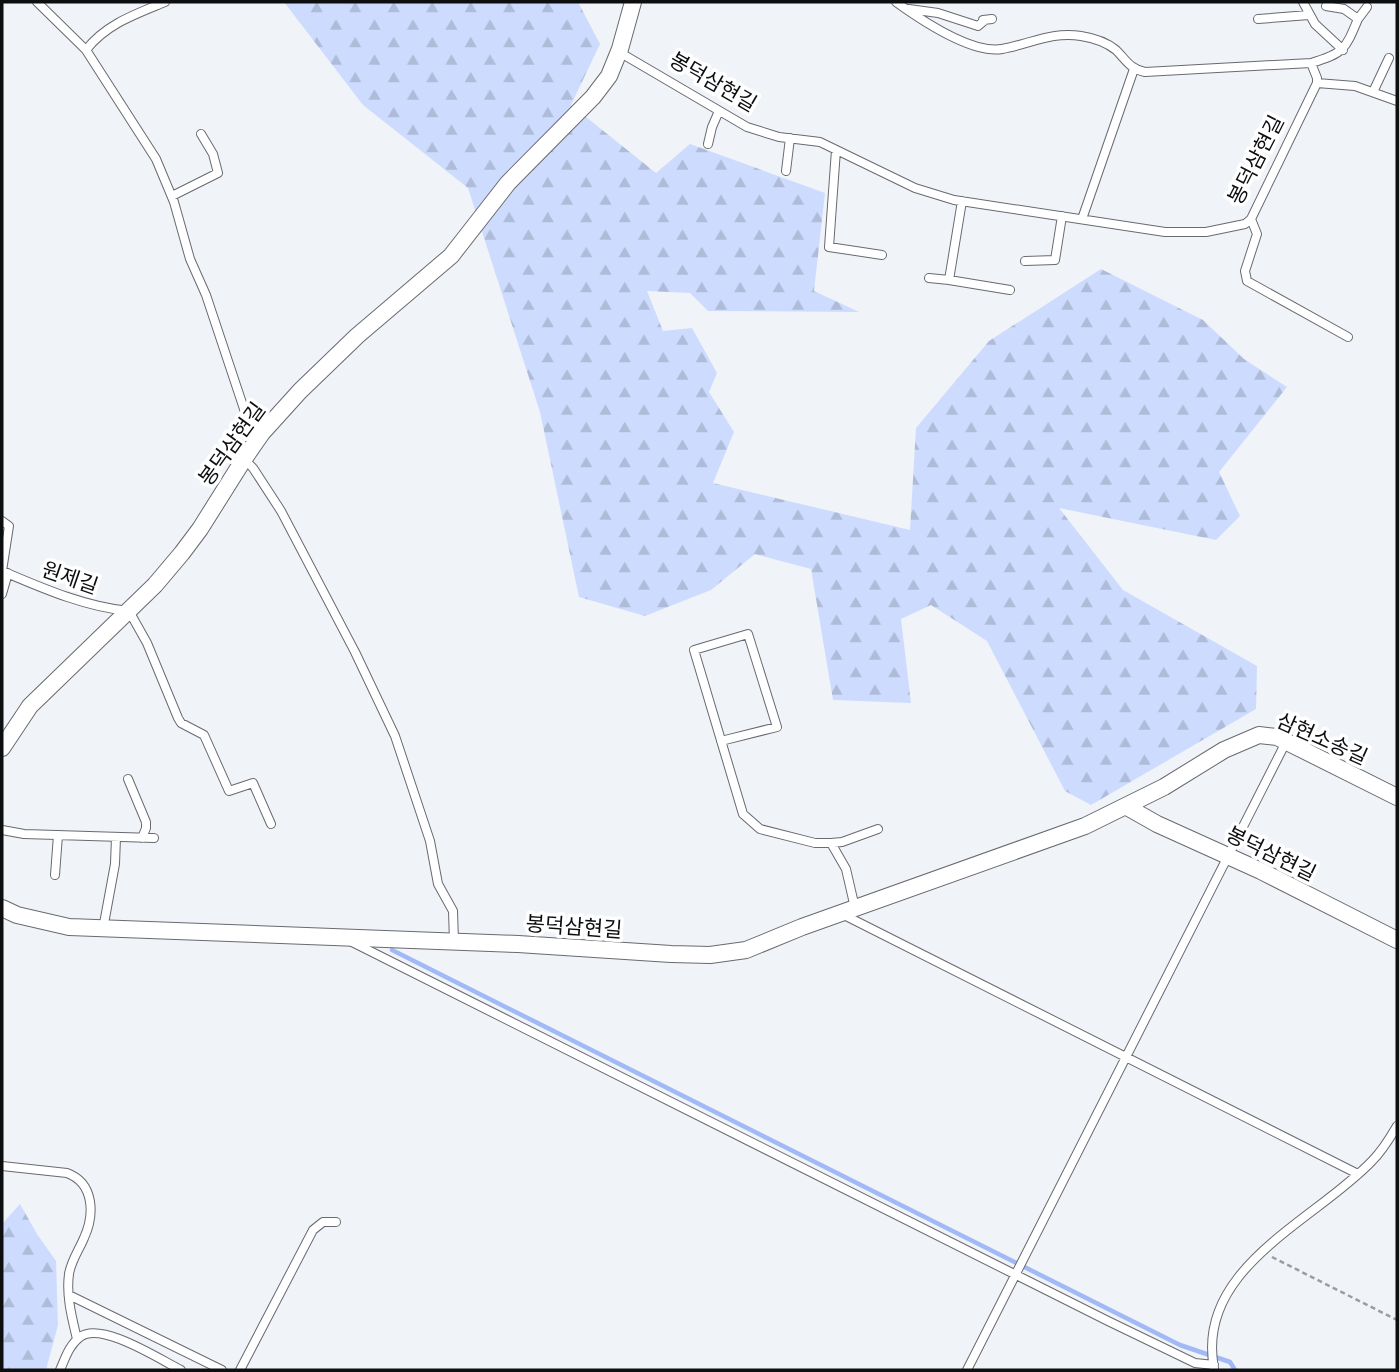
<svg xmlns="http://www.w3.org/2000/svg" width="1399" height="1372" font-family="Barlow,'Noto Sans KR',sans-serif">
<defs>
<pattern id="forest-firs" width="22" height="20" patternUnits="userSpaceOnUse" patternTransform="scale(1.75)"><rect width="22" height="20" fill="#cddcfe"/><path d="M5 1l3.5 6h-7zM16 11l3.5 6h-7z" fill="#afbcd9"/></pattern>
</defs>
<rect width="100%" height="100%" fill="#f0f3f8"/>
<!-- forest -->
<path fill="url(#forest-firs)" d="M284,2H578L600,44L571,105L656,173L690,144L825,193L814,291L859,312L708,311L690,293L647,291L663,331L692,328L717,373L709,392L734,432L713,483L910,530L916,428L989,341L1101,269L1203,320L1244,359L1287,387L1219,472L1240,516L1216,540L1059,508L1123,590L1257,666L1256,709L1091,805L1065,791L987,641L931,605L901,619L911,703L833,700L811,569L755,554L711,590L645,616L579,597L540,412L468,188L363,105Z
M20,1204L37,1234L56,1261L58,1325L46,1370H2V1224Z"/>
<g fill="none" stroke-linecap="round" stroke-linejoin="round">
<!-- stream -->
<path stroke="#a1baf5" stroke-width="4.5" d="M392,950L1180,1345L1230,1362L1235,1370"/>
<defs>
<path id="lane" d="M37,2L86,50L156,159L174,202L190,259L206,295L246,415L262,433
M1303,2L1315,24L1343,50
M909,9L938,13L978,26L985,20H983L992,19
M1258,19L1309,15
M1358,19L1367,7
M86,50C106,24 136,14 165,2
M619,52L747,127L779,137L820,142L915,188L954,200L1165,232H1206L1245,224L1251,219L1317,83V78L1311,63L1145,72C1130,69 1126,60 1116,50C1106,42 1094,38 1081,36C1052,31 1030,44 1002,49C971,54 921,20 896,2
M1311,63C1344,53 1345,50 1358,19L1344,9L1326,6
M1317,83L1355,86L1397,101
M1373,92L1389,58
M708,144L712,127L719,111
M836,150L829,247L882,255
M786,171L790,138
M172,196L218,173L213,154L201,134
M962,201L949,280L1010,290
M1082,219L1134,69
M1251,219L1257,234L1245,271L1247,281L1348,337
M1025,261L1055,260L1062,216
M929,278L949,280
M244,459L253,468L281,511L355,652L395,736L430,841L438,884L453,911L454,942
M2,521L9,526L2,571
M2,571C42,588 85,607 129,611L147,643L178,718L181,723L204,735L229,791L253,783L271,824
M2,594L8,573
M721,741L777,727L748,634L694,650L743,814L760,829L815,843H831L846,869L855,908
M128,779L146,822V828L142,838
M2,830L24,834L154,838
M831,843L842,842L878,829
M55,875L58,835
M842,914L1358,1174
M103,929L115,864L116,837
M350,941L1108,1321L1195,1363L1214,1365
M2,1166L67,1173C94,1183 95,1214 84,1238C79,1250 71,1261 69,1274C66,1296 72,1318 77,1339
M69,1295L222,1370
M1214,1368C1195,1268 1315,1221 1372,1161C1382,1151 1390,1138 1397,1126
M60,1370C65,1359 69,1345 80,1337C101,1321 159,1359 181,1370
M240,1370L313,1230L323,1222H336
M967,1370L1286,742"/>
<path id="street" d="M2,748L30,706L155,585L182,553L200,529L244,459L262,433L300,391L357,336L451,256L508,183L593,97L609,76L620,49L633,2
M1127,807L1157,824L1261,871L1397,940
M2,908L17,915L69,927L518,944L671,954L710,955L746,950L802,927L1085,826L1164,787L1224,750L1259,735L1277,737L1397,797"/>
</defs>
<!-- lane casing -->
<use href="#lane" stroke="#686a6f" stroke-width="10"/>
<!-- street casing -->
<use href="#street" stroke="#686a6f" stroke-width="18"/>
<!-- path -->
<path stroke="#9a9ca0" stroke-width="2.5" stroke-dasharray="5 3.5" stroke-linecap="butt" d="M1272,1257L1397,1320"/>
<!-- lane -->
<use href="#lane" stroke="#fff" stroke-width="8"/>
<!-- street -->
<use href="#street" stroke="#fff" stroke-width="16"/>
</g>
<g text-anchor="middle" stroke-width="7" stroke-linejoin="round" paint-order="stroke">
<!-- street labels -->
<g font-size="21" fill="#0d0e10" stroke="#fff">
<text transform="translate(713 82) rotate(30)" y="7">봉덕삼현길</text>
<text transform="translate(1256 160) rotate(-63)" y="7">봉덕삼현길</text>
<text transform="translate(232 444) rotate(-54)" y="7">봉덕삼현길</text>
<text transform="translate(70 578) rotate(19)" y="7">원제길</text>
<text transform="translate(1322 739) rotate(24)" y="7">삼현소송길</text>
<text transform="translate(1271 854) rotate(26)" y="7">봉덕삼현길</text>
<text transform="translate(574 927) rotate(4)" y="7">봉덕삼현길</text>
</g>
</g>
<!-- border -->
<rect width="1399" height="1372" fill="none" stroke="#0d0e10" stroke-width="7"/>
</svg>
